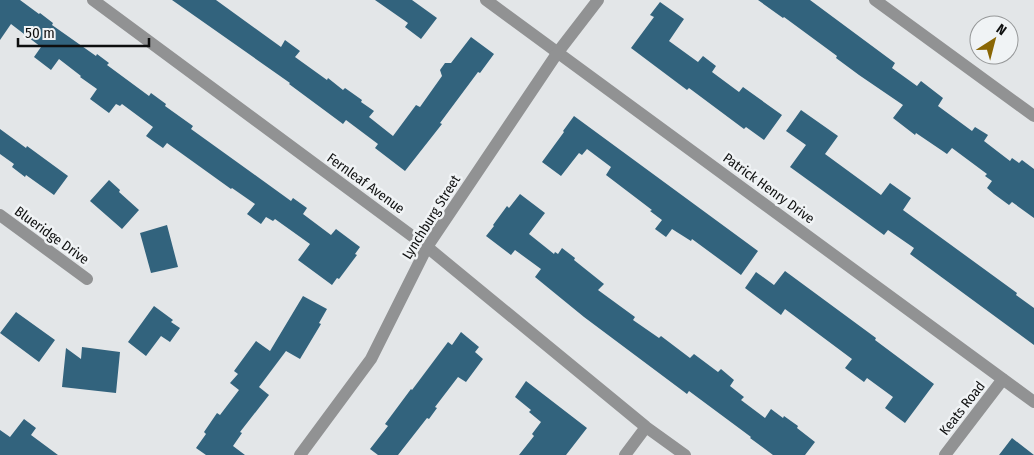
<svg xmlns="http://www.w3.org/2000/svg" width="1034" height="455" font-family="'Fira Sans Condensed',sans-serif">
<rect width="100%" height="100%" fill="#e3e6e8"/>
<!-- building -->
<path fill="#32637d" d="M0,0H20L39,14L40,13L53,23L52,25L96,56L97,54L109,63L107,65L149,96L151,93L166,104L165,106L193,126L191,129L291,201L293,198L307,208L303,214L331,235L336,229L360,247L355,254L357,255L339,279L337,278L332,285L298,260L310,244L275,219L273,221L266,217L261,224L247,214L255,204L232,188L231,189L167,143L163,148L146,136L153,127L122,104L120,106L116,104L109,113L90,99L97,89L80,77L81,76L59,59L51,70L34,57L41,47L11,24L0,40Z
M172,0H216L281,47L285,40L300,51L295,57L327,80L328,78L343,90L345,88L362,100L361,102L374,111L369,117L393,136L416,105L420,107L442,76L440,70L445,63H451L471,37L494,54L480,73L478,72L440,123L442,124L405,171L375,148L378,144L346,120L343,124L289,84L290,83Z
M375,0H412L437,18L421,39L405,27L408,23Z
M758,0H810L895,63L892,68L917,86L921,81L943,98L938,106L972,131L975,127L988,135L984,141L1010,161L1012,158L1019,163L1022,160L1034,169V218L1012,202L1009,205L994,194L987,188L992,181L985,176L987,174L952,148L947,154L916,133L915,135L893,118L903,105L859,75L836,58L837,56L784,17L783,18Z
M660,2L684,19L669,41L698,62L703,56L716,66L712,72L739,92L743,87L782,115L764,140L746,127L744,129L689,88L687,90L631,48L654,17L650,15Z
M801,110L838,136L825,154L881,195L890,183L911,198L903,210L1017,293L1016,295L1034,308V345L910,254L914,248L888,230L884,235L790,167L806,145L786,131Z
M574,116L758,251L741,275L692,239L691,241L672,229L666,237L655,229L662,220L650,211L652,210L606,175L611,167L587,149L582,155L579,153L561,176L542,162L564,132L563,131Z
M0,129L26,148L27,146L68,176L54,195L26,175L25,177L12,167L14,164L0,154Z
M109,180L120,190L119,192L139,210L122,229L90,201Z
M520,194L545,213L529,234L554,254L555,252L558,254L562,248L575,258L574,260L604,284L598,290L635,317L633,320L659,338L661,336L690,358L694,354L718,372L721,369L734,380L730,386L744,397L741,400L765,418L771,409L783,418L784,416L798,426L797,428L815,442L805,455H773L750,438L751,437L689,391L687,394L584,317L535,277L541,269L515,250L511,255L486,236L494,226L493,225L507,206L509,208Z
M167,225L178,267L151,273L140,233Z
M785,271L876,338L875,340L934,384L905,423L885,408L893,397L867,378L864,382L845,368L852,359L785,309L781,315L745,288L756,272L774,285Z
M303,296L327,309L319,323L321,324L300,359L286,351L259,387L269,395L240,432L242,433L233,446L245,455H206L196,448L206,434L204,432L217,413L220,415L239,390L230,383L238,374L234,371L256,341L270,351Z
M154,306L173,320L171,322L180,328L170,342L161,336L146,356L128,342Z
M16,312L55,340L39,362L0,333Z
M461,332L479,347L475,352L483,359L466,382L458,377L435,407L437,408L429,419L427,418L398,455H378L370,449L388,426L385,424L411,389L412,390L448,342L452,345Z
M82,347L120,352L116,393L62,387L66,348L81,359Z
M526,381L587,428L566,455H519L534,436L532,434L541,422L529,412L531,410L515,397Z
M24,419L36,428L31,435L58,455H0V430L10,437Z
M1012,438L1034,455H999Z"/>
<g fill="none" stroke-linecap="round" stroke-linejoin="round">
<!-- minor -->
<path stroke="#919293" stroke-width="12" d="M93,0L427,247L646,427L685,455
M486,0L1034,402
M875,0L1034,116
M0,215L87,279
M625,455L646,427
M945,455L1003,379"/>
<!-- tertiary -->
<path stroke="#919293" stroke-width="12" d="M300,455L371,359L427,247L558,52L598,0"/>
</g>
<g text-anchor="middle" stroke-width="5" stroke-linejoin="round" paint-order="stroke">
<!-- street labels -->
<g font-size="14" fill="#0e0f0f" stroke="#f0f3f5">
<text transform="translate(366 183) rotate(36)" y="5">Fernleaf Avenue</text>
<text transform="translate(769 188) rotate(36)" y="5">Patrick Henry Drive</text>
<text transform="translate(431 217) rotate(-58)" y="5">Lynchburg Street</text>
<text transform="translate(52 235) rotate(36)" y="5">Blueridge Drive</text>
<text transform="translate(962 408) rotate(-52)" y="5">Keats Road</text>
</g>
</g>
<!-- north arrow -->
<g transform="translate(994 40) rotate(36)"><circle r="24" fill="#f0f3f5" stroke="#969899"/>
<path d="M0-4L9 19L0 12L-9 19Z" fill="#8a6604"/>
<text y="-8" font-size="14" font-weight="bold" text-anchor="middle" fill="#0e0f0f">N</text>
</g>
<!-- scale -->
<path d="M18 38v8h131v-8" fill="none" stroke="#0e0f0f" stroke-width="2.5"/>
<text x="25" y="38" font-size="15" fill="#0e0f0f" stroke="#f0f3f5" stroke-width="4" paint-order="stroke">50 m</text>
</svg>
